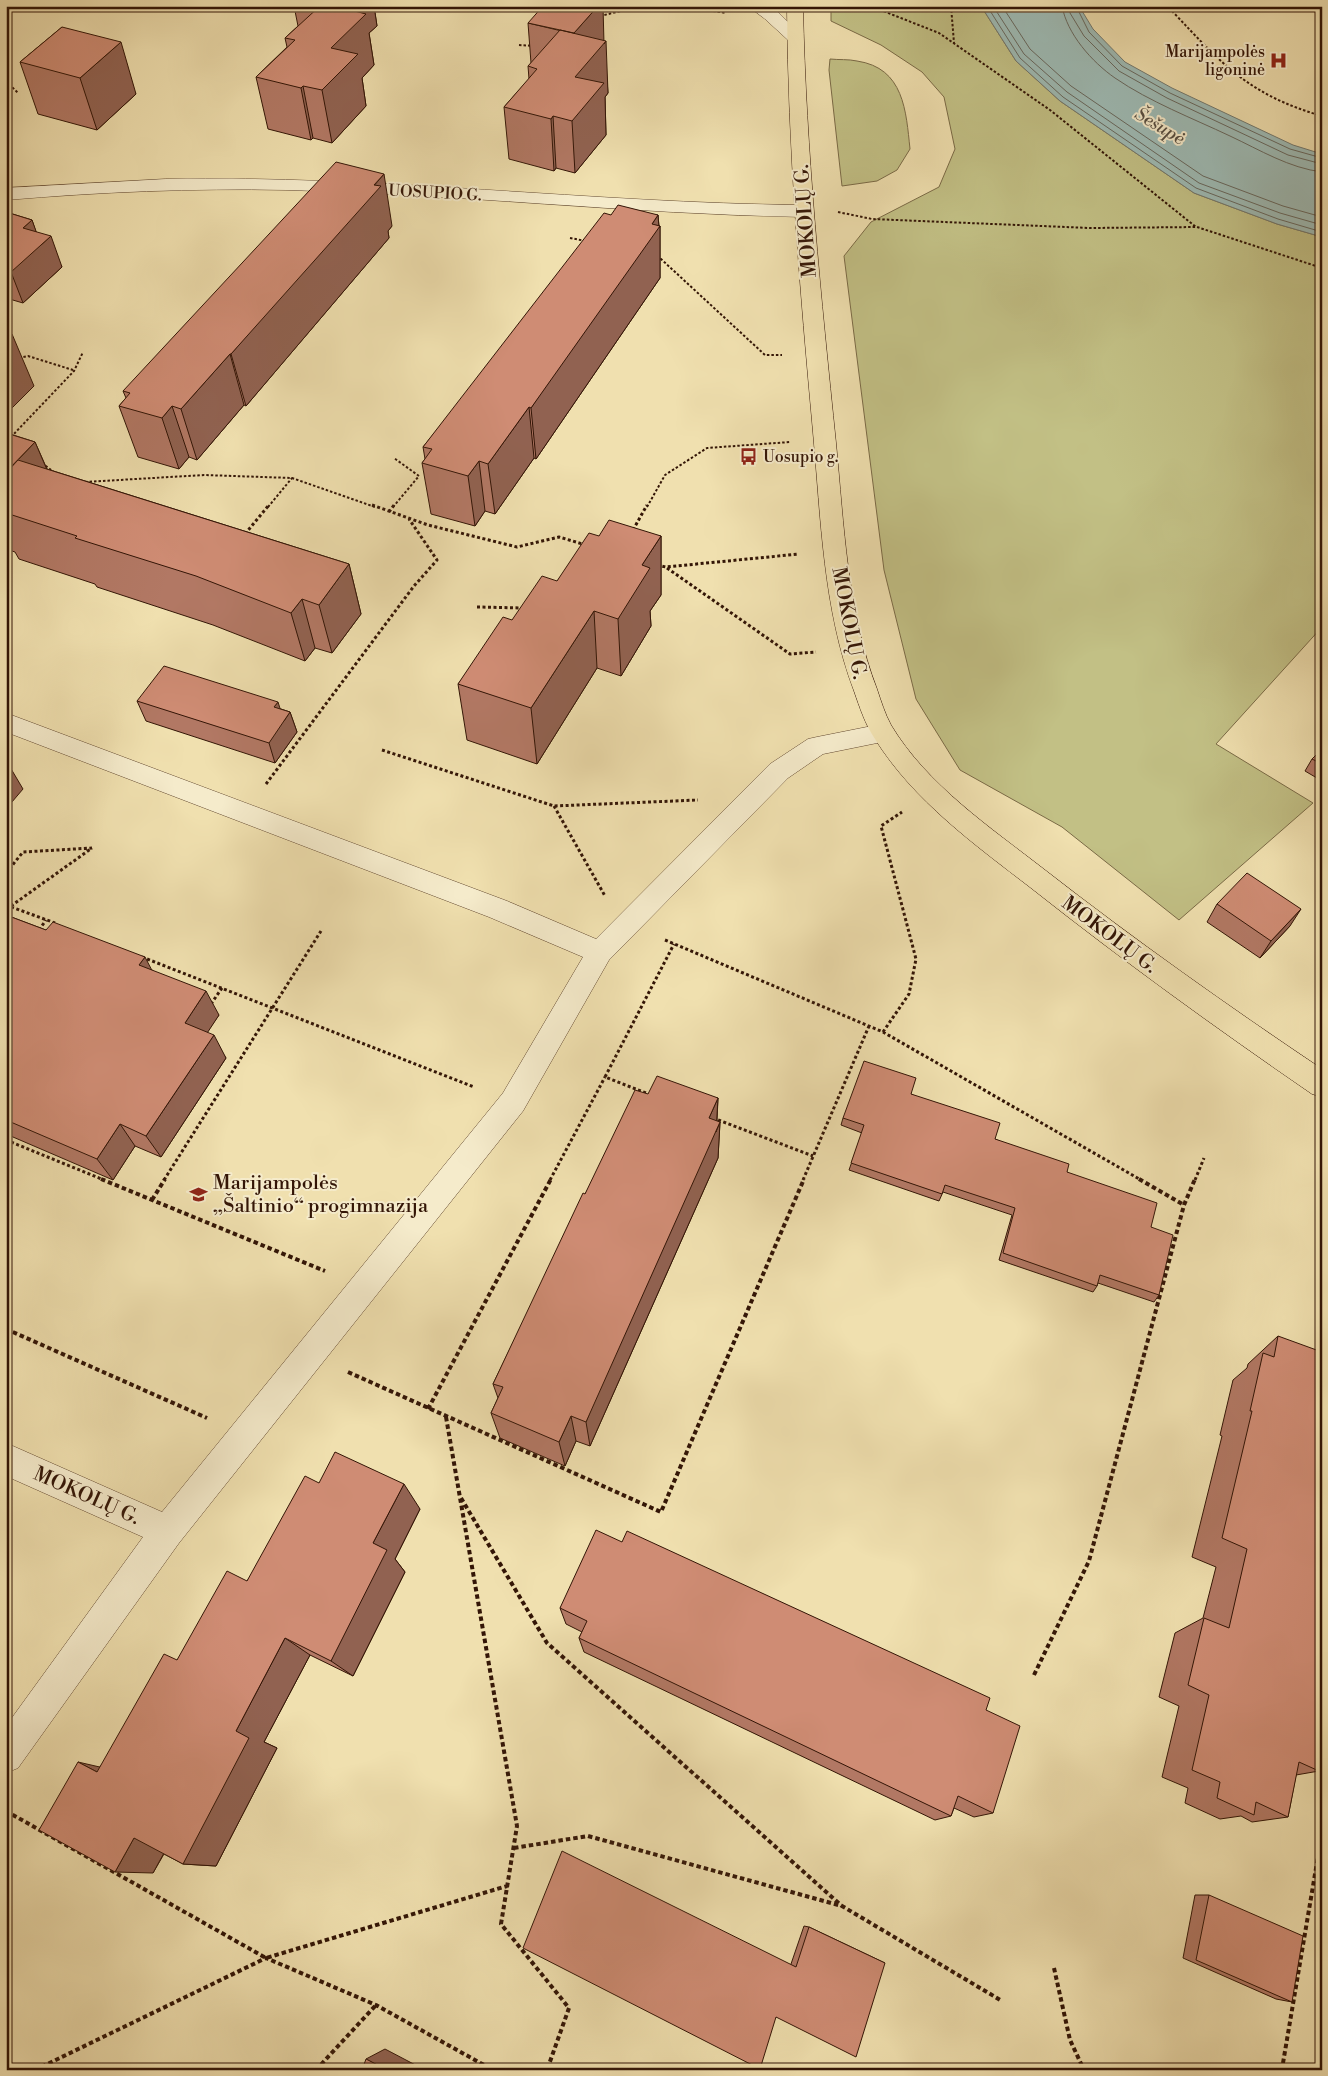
<svg xmlns="http://www.w3.org/2000/svg" width="1328" height="2076" font-family="'Libre Bodoni',serif">
<rect width="100%" height="100%" fill="#f0e0af"/>
<filter id="stains"><feTurbulence type="fractalNoise" baseFrequency=".004" numOctaves="4"/><feColorMatrix values="0 0 0 0 .2 0 0 0 0 .09 0 0 0 0 .02 0 0 0 .5 -.17"/></filter>
<radialGradient id="worn" r=".72"><stop offset=".6" stop-color="#630" stop-opacity="0"/><stop offset="1" stop-color="#630" stop-opacity=".3"/></radialGradient>
<!-- green -->
<path fill="#c2c085" stroke="#7a6a46" d="M831,6H981L1016,61L1060,101L1194,193L1277,224L1322,237V627L1216,744L1313,803L1179,920L1062,827L960,770L916,699L884,570L844,256L871,222L939,187L955,149L944,97L922,72L881,45L831,21Z
M830,59C839,60 848,59 857,61C904,68 906,111 910,149L897,170L877,181L842,186L829,70Z"/>
<!-- water -->
<path fill="#9ebbb5" stroke="#73796f" d="M981,6H1079L1093,29L1125,62L1172,88L1293,145L1322,154V237L1277,224L1194,193L1060,101L1016,61Z"/>
<g fill="none" stroke-linecap="round" stroke-linejoin="round">
<!-- shore -->
<path stroke="#68685e" stroke-width="1" d="M987,6L1020,58L1063,97L1196,188L1278,219L1322,232
M993,6L1024,54L1067,92L1199,183L1280,213L1322,225
M1002,6L1030,49L1071,86L1203,176L1283,206L1322,217
M1062,6C1067,34 1092,62 1115,78C1150,102 1192,118 1230,136C1260,150 1289,168 1322,172
M1069,6L1070,13L1084,36L1119,71L1167,98L1288,155L1322,164
M1076,6L1089,32L1122,66L1170,93L1290,149L1322,158"/>
<defs>
<path id="minor" d="M748,6H768L777,11L803,37L801,41H789L765,19Z
M166,179C379,175 591,203 803,205L810,207L812,211L810,215L803,217C630,214 459,194 287,190C193,188 100,192 6,200V188Z
M6,713L507,901L596,939L770,764L808,739L817,737L882,724L891,726L894,733L891,740L882,742L823,754L788,778L609,960L523,1111L179,1543L18,1768L6,1773V1726L143,1537L6,1476V1443L162,1512L503,1093L583,957L489,917L6,732Z"/>
<path id="major" d="M787,6H803C806,152 821,297 836,443C844,525 847,611 877,689C881,701 885,714 891,725C927,785 991,828 1045,870C1135,940 1228,1006 1322,1069V1097L1312,1094C1216,1028 1122,960 1031,888C974,844 914,801 875,739C865,724 860,708 854,691C823,609 821,519 813,432C800,290 788,149 787,6Z"/>
</defs>
<!-- minor casing -->
<use href="#minor" stroke="#624830" stroke-width="1"/>
<!-- major casing -->
<use href="#major" stroke="#331506" stroke-width="1"/>
<!-- path-far2 -->
<path stroke="#331506" stroke-width="2" stroke-dasharray="2.5 2" stroke-linecap="butt" d="M682,6L726,13
M862,6L878,9L939,33L1050,110L1196,227
M951,6L954,43
M1172,6L1173,12C1223,65 1249,95 1322,116
M600,16L642,6
M519,45L534,46
M6,81L18,93
M838,212L872,219L1090,228L1197,227L1322,268
M570,238L586,241
M656,258L661,259L765,355H782
M19,358L28,356L73,370
M11,437L74,371L83,352
M42,463L55,473
M85,482L204,475L292,478L375,507
M268,507L292,478
M393,507L419,476L394,458
M647,507L665,475L707,448L790,442"/>
<!-- path-far1 -->
<path stroke="#331506" stroke-width="3" stroke-dasharray="3 2.5" stroke-linecap="butt" d="M372,505L428,525L517,547L559,537L586,545
M389,512L394,505
M633,530L647,505
M245,534L269,505
M657,565L666,567L799,554
M667,568L790,654L816,652
M477,607L524,608
M382,750L554,806L698,800
M266,784L414,586L437,560L409,519
M554,806L605,896
M6,873L23,852L92,848
M6,905L55,923
M11,906L92,848
M39,930L46,920
M665,940L883,1032L1141,1180
M142,957L474,1087
M211,1004L222,988
M883,1032L909,994L916,959L881,826L902,812
M651,1095L605,1077L674,944
M713,1118L813,1156
M6,1140L104,1180
M164,1180L321,931
M550,1180L605,1077
M803,1180L869,1026
M1195,1180L1204,1158"/>
<!-- path -->
<path stroke="#331506" stroke-width="4" stroke-dasharray="4.5 3" stroke-linecap="butt" d="M101,1179L325,1271
M1139,1179L1184,1205
M152,1200L165,1179
M6,1329L207,1418
M348,1372L661,1512L804,1179
M428,1409L551,1179
M446,1417L517,1826L501,1924L569,2008L547,2070
M461,1498L547,1643L842,1906
M1034,1675L1089,1561L1184,1205L1195,1179
M6,1811L266,1958L507,1886
M514,1848L588,1836L842,1906L1002,2001
M1054,1968L1070,2040L1084,2070
M1283,2063L1322,1833
M35,2070L266,1958L376,2005L493,2070
M316,2070L376,2005"/>
<!-- minor -->
<use href="#minor" fill="#f5ebcb" fill-rule="evenodd"/>
<!-- major -->
<use href="#major" fill="#f0e0af" fill-rule="evenodd"/>
</g>
<!-- wall -->
<path fill="#b27864" stroke="#331506" d="M294,6H374L377,26L369,33L374,65L362,78L366,106L332,143L313,138L311,140L268,129L256,77L287,47L285,38L298,26Z
M528,23L604,41L608,93L605,97L606,135L575,173L556,168L554,171L509,159L504,107L529,79L528,66L531,63Z
M62,27L136,94L97,130L38,114L20,62Z
M6,212L32,220L36,232L62,267L23,303L6,298Z
M611,215H658L659,226H660V278L536,459L534,458L495,514L485,511L475,526L431,514L422,463L425,459L423,447Z
M392,226L388,231L389,238L246,406L244,405L197,460L189,457L179,469L138,457L119,406L126,398L123,391Z
M6,432L7,433L35,442L47,469L349,564L361,614L332,653L315,648L305,661L213,625L97,587L95,584L19,559L15,552L6,549Z
M599,536H661V595L650,611L651,626L621,676L597,668L537,764L467,740L458,684L512,620L557,581Z
M137,701L281,709L290,712L297,732L275,763L146,721Z
M1322,749V781L1305,771L1312,759Z
M1217,904L1290,926L1260,958L1207,922Z
M6,915L152,970L219,1015L207,1032L226,1058L161,1157L135,1146L113,1180L6,1134Z
M648,1094L718,1098L717,1121L720,1122L718,1158L590,1446L576,1441L565,1466L500,1438L491,1413L498,1398L493,1384L585,1194Z
M911,1094L995,1139L1067,1172L1151,1227L1159,1295L1154,1302L1098,1283L1097,1286L1093,1292L999,1260L1012,1215L943,1192L939,1201L849,1170L862,1133L841,1125L843,1118Z
M1278,1336L1319,1771L1296,1775L1288,1817L1252,1822L1241,1816L1220,1819L1185,1803L1188,1788L1162,1777L1179,1706L1159,1697L1175,1633L1203,1618L1216,1567L1192,1557L1222,1436L1220,1435L1233,1380L1247,1368L1248,1364Z
M319,1483L420,1509L395,1559L405,1572L353,1676L310,1655L264,1742L277,1748L216,1866L183,1864L164,1854L153,1873L100,1767L177,1660L247,1581Z
M622,1542L986,1710L993,1813L974,1817L954,1808L951,1816L935,1820L584,1652L579,1638L582,1632L566,1624L560,1608Z
M1195,1895H1209L1292,2002L1276,1999L1183,1958Z
M804,1926L809,1927L885,1963L776,2017L791,1964Z"/>
<!-- shaded-wall -->
<path fill="#916251" stroke="#331506" d="M335,6H374L377,26L369,33L374,65L362,78L366,106L332,143L322,90L331,48Z
M598,6H603L604,44L606,41L608,93L605,97L606,135L575,173L572,121L574,33Z
M121,42L136,94L97,130L80,78Z
M303,86L313,138L311,140L301,88Z
M553,116L556,168L554,171L551,119Z
M384,174L392,226L388,231L389,238L246,406L231,354Z
M658,215L659,228L660,226V278L536,459L531,408Z
M32,220L41,245L51,236L62,267L23,303L11,272L23,228Z
M12,334L34,386L6,414V340Z
M230,354L244,405L197,460L181,409Z
M172,406L189,457L179,469L162,418Z
M529,407L534,458L495,514L488,464Z
M6,432L19,459L35,442L57,493L6,460Z
M479,461L485,511L475,526L468,476Z
M661,536V595L650,611L651,626L621,676L618,619L642,565Z
M349,564L361,614L332,653L319,605Z
M302,599L315,648L305,661L291,613Z
M594,611L597,668L537,764L531,708Z
M278,702L284,721L290,712L297,732L275,763L269,743L274,707Z
M6,762H7L23,789L6,809Z
M1301,909L1290,926L1260,958L1271,941Z
M145,957L158,982L139,965Z
M206,991L219,1015L198,1047L185,1023Z
M214,1035L226,1058L161,1157L146,1136Z
M718,1098L716,1132L720,1122L718,1158L590,1446L586,1422L709,1118Z
M120,1124L135,1146L113,1180L97,1159Z
M571,1416L576,1441L565,1466L559,1442Z
M404,1484L420,1509L395,1559L405,1572L353,1676L331,1661L373,1543Z
M285,1638L310,1655L264,1742L277,1748L216,1866L183,1864L236,1731Z
M78,1762L117,1771L97,1772Z
M134,1838L170,1842L153,1873L115,1872Z
M385,2049L425,2070H387L366,2059Z"/>
<!-- building -->
<path fill="#cf8c74" stroke="#331506" d="M320,6H335L366,14L331,48L358,54L322,90L303,86L301,88L256,77L295,40L285,38Z
M543,6H598L574,33L528,23Z
M62,27L121,42L80,78L20,62Z
M560,30L606,41L575,77L604,83L572,121L553,116L551,119L504,107L537,69L528,66Z
M336,162L384,174L374,185L381,186L231,354H230L181,409L172,406L162,418L119,406L130,393L123,391Z
M618,205L658,215L652,224L660,226L531,408L529,407L488,464L479,461L468,476L422,463L432,449L423,447L604,213L611,215Z
M6,212L32,220L23,228L51,236L11,272L6,270Z
M6,332L12,334L6,340Z
M6,433L35,442L6,472Z
M18,460L349,564L319,605L302,599L291,613L196,576L75,538L77,536L6,513V473Z
M609,520L661,536L642,565L650,568L618,619L594,611L531,708L458,684L503,617L512,620L542,576L557,581L589,533L599,536Z
M164,666L278,702L274,707L290,712L269,743L137,701Z
M1322,749V764L1312,759Z
M1247,873L1301,909L1271,941L1217,904Z
M6,915L46,930L53,922L145,957L139,965L206,991L185,1023L214,1035L146,1136L120,1124L97,1159L6,1120Z
M864,1061L916,1078L911,1094L1000,1123L995,1139L1069,1164L1067,1172L1157,1203L1151,1227L1173,1235L1159,1295L1100,1275L1097,1286L1003,1253L1015,1208L945,1185L942,1194L851,1163L864,1125L843,1118Z
M657,1076L718,1098L709,1118L720,1122L586,1422L571,1416L559,1442L491,1413L503,1387L493,1384L583,1193L585,1194L635,1090L648,1094Z
M1278,1336L1322,1352V1755L1319,1771L1299,1762L1288,1817L1256,1802L1254,1815L1217,1798L1220,1782L1192,1770L1209,1695L1188,1685L1204,1618L1229,1628L1247,1549L1222,1538L1252,1411H1250L1263,1353L1274,1357Z
M335,1452L404,1484L373,1543L387,1550L331,1661L285,1638L236,1731L249,1738L183,1864L134,1838L115,1872L39,1830L78,1762L97,1772L164,1654L177,1660L227,1571L247,1581L305,1476L319,1483Z
M596,1530L622,1542L627,1531L990,1698L986,1710L1020,1726L993,1813L958,1796L951,1816L579,1638L587,1621L560,1608Z
M562,1851L796,1967L809,1927L885,1963L856,2057L776,2017L760,2069L523,1948Z
M1209,1895L1303,1936L1292,2002L1196,1960Z
M366,2059L387,2070H362Z"/>
<!-- icons -->
<defs>
<symbol id="hospital-bare" viewBox="-9 -9 18 18"><path d="M-5-5h3v3.5h4V-5h3V5h-3V1.5h-4V5h-3Z" fill="#8f2418" stroke="#f5ebcb" stroke-width="2.5" paint-order="stroke"/></symbol>
<symbol id="bus-bare" viewBox="-9 -9 18 18"><path d="M-5-6H5V4H4V6H2V4H-2V6H-4V4H-5ZM-3.5-4V0h7V-4ZM-3.5 1.2v1.5H-2V1.2ZM2 1.2v1.5H3.5V1.2Z" fill="#8f2418" stroke="#f5ebcb" stroke-width="2.5" paint-order="stroke"/></symbol>
<symbol id="school-bare" viewBox="-9 -9 18 18"><path d="M0-5L7-2L0 1L-7-2ZM-4 1L0 2.5L4 1V4Q0 6-4 4Z" fill="#8f2418" stroke="#f5ebcb" stroke-width="2.5" paint-order="stroke"/></symbol>
</defs>
<g fill-rule="evenodd">
<use href="#hospital-bare" x="1266" y="48" width="25" height="25"/>
<use href="#bus-bare" x="736" y="444" width="25" height="25"/>
<use href="#school-bare" x="186" y="1182" width="25" height="25"/>
</g>
<g text-anchor="middle" stroke-width="4" stroke-linejoin="round" paint-order="stroke">
<!-- far-poi labels -->
<g font-size="16" fill="#331506" stroke="#f5ebcb" text-anchor="end">
<text x="1265" y="57">Marijampolės<tspan x="1265" dy="18">ligoninė</tspan></text>
<text x="763" y="462" text-anchor="start">Uosupio g.</text>
</g>
<!-- far-street labels -->
<g font-size="16" fill="#331506" stroke="#f5ebcb">
<text transform="translate(435 192) rotate(3)" y="6">UOSUPIO G.</text>
</g>
<!-- far-water labels -->
<g font-size="18" font-style="italic" fill="#584f43" stroke="#f5ebcb">
<text transform="translate(1160 126) rotate(31)" y="6">Šešupė</text>
</g>
<!-- street labels -->
<g font-size="20" fill="#331506" stroke="#f5ebcb">
<text transform="translate(805 221) rotate(-94)" y="7">MOKOLŲ G.</text>
<text transform="translate(850 623) rotate(79)" y="7">MOKOLŲ G.</text>
<text transform="translate(1110 934) rotate(37)" y="7">MOKOLŲ G.</text>
<text transform="translate(87 1495) rotate(24)" y="7">MOKOLŲ G.</text>
</g>
<!-- poi labels -->
<g font-size="20" fill="#331506" stroke="#f5ebcb" text-anchor="start">
<text x="213" y="1189">Marijampolės<tspan x="213" dy="23">„Šaltinio“ progimnazija</tspan></text>
</g>
</g>
<!-- margin -->
<rect width="1328" height="2076" fill="none" stroke="#f0e0af" stroke-width="25"/>
<rect x="8" y="8" width="1313" height="2061" fill="none" stroke="#331506" stroke-width="2.5"/>
<rect x="12" y="12" width="1303" height="2051" fill="none" stroke="#331506"/>
<rect width="100%" height="100%" filter="url(#stains)"/>
<rect width="100%" height="100%" fill="url(#worn)"/>
</svg>
